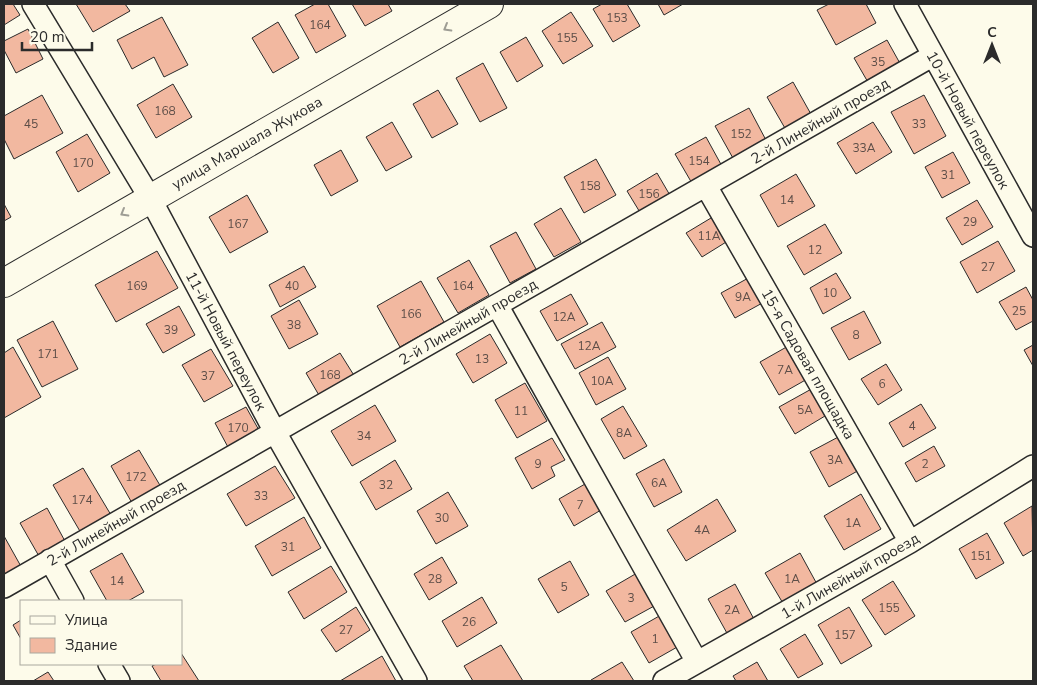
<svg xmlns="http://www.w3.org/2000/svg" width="1037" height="685" font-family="'Nunito Sans',sans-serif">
<rect width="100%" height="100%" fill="#fdfbea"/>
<!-- building -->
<path fill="#f2b8a0" stroke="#2b2b2b" d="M4,4H13L20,15L4,25Z
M76,4H125L130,11L93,32Z
M315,4H328L346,36L316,53L295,15Z
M352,4H388L392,11L365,26Z
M602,4H627L640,26L613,42L593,9Z
M658,4H683L664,15Z
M829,4H866L876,23L836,45L817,10Z
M571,12L593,46L563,64L542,31Z
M162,17L188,65L164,77L154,57L132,69L117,40Z
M278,22L299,58L273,73L252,38Z
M28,29L43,59L16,73L4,50V41Z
M526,37L543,66L517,82L500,52Z
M887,40L902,67L869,84L854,58Z
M483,63L507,108L480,122L456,78Z
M793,82L812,116L786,130L767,97Z
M173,84L192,117L156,138L137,105Z
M438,90L458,124L432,138L413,104Z
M42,95L63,133L14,159L4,139V116Z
M924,95L946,136L914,154L891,112Z
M749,108L767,142L734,160L715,126Z
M392,122L412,157L386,171L366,137Z
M873,122L892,152L856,174L837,143Z
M87,134L110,173L78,192L56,152Z
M706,137L723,168L693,185L675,154Z
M341,150L358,181L331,196L314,165Z
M953,152L970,183L942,198L925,167Z
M596,159L616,195L584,213L564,177Z
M657,173L671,197L641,214L627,191Z
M796,174L815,206L778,227L760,195Z
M247,195L268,232L230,253L209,217Z
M977,200L993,227L962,245L946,218Z
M4,204L11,217L4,221Z
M561,208L581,242L554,257L534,224Z
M716,215L731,239L702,257L686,233Z
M825,224L842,253L804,275L787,246Z
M516,232L536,269L510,283L490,246Z
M998,241L1015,271L977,293L960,262Z
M157,251L178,288L116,322L95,285Z
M469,260L489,295L458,313L437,278Z
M304,266L316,287L280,307L269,285Z
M836,273L851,298L823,314L810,288Z
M752,276L766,301L735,318L721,293Z
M421,281L444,322L400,347L377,306Z
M1026,287L1033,300V321L1016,330L999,302Z
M571,294L588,324L557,341L540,311Z
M299,300L318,334L289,349L271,316Z
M179,306L195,335L163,353L146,324Z
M864,311L881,343L849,360L831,328Z
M53,321L78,369L42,387L17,340Z
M602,322L616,347L575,369L561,344Z
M490,334L507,363L473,383L456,354Z
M790,345L809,378L779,395L760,362Z
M1033,345V366L1024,350Z
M13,347L41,397L4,418V353Z
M211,349L233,386L204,402L182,365Z
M340,353L355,377L320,397L306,373Z
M608,357L626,389L596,405L579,373Z
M886,364L902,390L878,405L861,379Z
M525,383L547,421L517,438L495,400Z
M815,387L830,413L795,434L779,407Z
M921,404L936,428L903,447L889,423Z
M375,405L396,441L352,466L331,431Z
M623,406L647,446L624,459L601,419Z
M246,407L260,432L229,449L215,423Z
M842,435L861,469L829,487L810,452Z
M552,438L565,460L551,467L555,476L532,489L515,458Z
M934,446L945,466L916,482L905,463Z
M139,450L161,487L132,503L111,466Z
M664,459L682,492L654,507L636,474Z
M395,460L412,489L376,510L360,482Z
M275,466L295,498L246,526L227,494Z
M83,468L111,515L81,533L53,485Z
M585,484L601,510L574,526L559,499Z
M448,492L468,526L436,544L417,511Z
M861,494L881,529L844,550L824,516Z
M717,499L736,531L686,561L667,530Z
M1032,506L1033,550L1023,556L1004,523Z
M47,508L66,543L40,558L20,523Z
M304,517L321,548L272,576L255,546Z
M987,533L1004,563L976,579L959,549Z
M4,536L23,570L4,581Z
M122,553L144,592L128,601H107L90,571Z
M800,553L818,586L784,605L765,573Z
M442,557L457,583L429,600L414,574Z
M570,561L589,595L558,613L538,579Z
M331,566L347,592L304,619L288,592Z
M637,573L656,605L625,622L606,591Z
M893,581L915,616L885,635L862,600Z
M735,584L755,621L728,635L708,599Z
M482,597L497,623L457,647L442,621Z
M356,607L370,630L336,652L321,630Z
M849,607L872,646L841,664L818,625Z
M661,615L679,646L649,663L631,632Z
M21,620V639L13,625Z
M805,634L823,664L798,678L780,649Z
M501,645L523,681H473L464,666Z
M181,653L199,681H161L152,666L156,664H181Z
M382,656L396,681H340Z
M622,662L634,681H592L591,680Z
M757,662L768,681H736L733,676Z
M48,672L54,681H33Z"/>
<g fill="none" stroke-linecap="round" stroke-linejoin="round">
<defs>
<path id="street" d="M33,4L150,198L275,432L416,681
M905,4L1033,236
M706,186L910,542
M497,305L697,662
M50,560L73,601
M4,587L932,56
M109,664L119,681
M664,681L910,542L1033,466"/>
<path id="secondary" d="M4,283L489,4"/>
</defs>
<!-- street casing -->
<use href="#street" stroke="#2b2b2b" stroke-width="24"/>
<!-- secondary casing -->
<use href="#secondary" stroke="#2b2b2b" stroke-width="30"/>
<!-- street -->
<use href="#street" stroke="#fdfbea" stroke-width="21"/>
<!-- secondary -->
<use href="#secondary" stroke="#fdfbea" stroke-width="28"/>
</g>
<!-- one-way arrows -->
<defs><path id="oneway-chevron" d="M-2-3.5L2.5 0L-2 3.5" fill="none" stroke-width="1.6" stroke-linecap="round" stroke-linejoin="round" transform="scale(1.25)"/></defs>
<g stroke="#9e9d94">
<use href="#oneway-chevron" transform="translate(447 28) rotate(150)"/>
<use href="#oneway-chevron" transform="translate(124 213) rotate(150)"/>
</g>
<g text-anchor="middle" stroke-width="4" stroke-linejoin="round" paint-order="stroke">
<!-- number labels -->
<g font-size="12" fill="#5d4e48">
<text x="617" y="22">153</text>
<text x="320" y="29">164</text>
<text x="567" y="42">155</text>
<text x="878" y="66">35</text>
<text x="165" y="115">168</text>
<text x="31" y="128">45</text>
<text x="919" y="128">33</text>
<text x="741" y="138">152</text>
<text x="864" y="152">33А</text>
<text x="699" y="165">154</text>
<text x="83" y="167">170</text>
<text x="948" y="179">31</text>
<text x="590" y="190">158</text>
<text x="649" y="198">156</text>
<text x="787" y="204">14</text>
<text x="970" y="226">29</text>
<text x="238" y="228">167</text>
<text x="709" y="240">11А</text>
<text x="815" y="254">12</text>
<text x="988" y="271">27</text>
<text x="137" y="290">169</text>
<text x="292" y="290">40</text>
<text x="463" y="290">164</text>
<text x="830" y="297">10</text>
<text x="743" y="301">9А</text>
<text x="1019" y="315">25</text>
<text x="411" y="318">166</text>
<text x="564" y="321">12А</text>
<text x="294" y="329">38</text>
<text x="171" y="334">39</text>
<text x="856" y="339">8</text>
<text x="589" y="350">12А</text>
<text x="48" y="358">171</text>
<text x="482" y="363">13</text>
<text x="785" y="374">7А</text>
<text x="330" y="379">168</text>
<text x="208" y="380">37</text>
<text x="602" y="385">10А</text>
<text x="882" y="388">6</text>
<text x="805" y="414">5А</text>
<text x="521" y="415">11</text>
<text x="912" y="430">4</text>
<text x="238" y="432">170</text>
<text x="624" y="437">8А</text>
<text x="364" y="440">34</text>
<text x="835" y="464">3А</text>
<text x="538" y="468">9</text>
<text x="925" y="468">2</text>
<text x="136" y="481">172</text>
<text x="659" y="487">6А</text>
<text x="386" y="489">32</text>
<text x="261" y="500">33</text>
<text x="82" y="504">174</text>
<text x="580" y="509">7</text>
<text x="442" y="522">30</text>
<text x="853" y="527">1А</text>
<text x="702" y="534">4А</text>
<text x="288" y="551">31</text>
<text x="981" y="560">151</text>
<text x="435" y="583">28</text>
<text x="792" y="583">1А</text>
<text x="117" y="585">14</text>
<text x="564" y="591">5</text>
<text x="631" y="602">3</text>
<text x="889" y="612">155</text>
<text x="732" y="614">2А</text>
<text x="469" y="626">26</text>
<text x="346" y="634">27</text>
<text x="845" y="639">157</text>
<text x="655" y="643">1</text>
</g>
<!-- street labels -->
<g font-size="15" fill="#2b2b2b" stroke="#fdfbea">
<text transform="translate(968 120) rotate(61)" y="5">10-й Новый переулок</text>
<text transform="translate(820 121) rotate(-30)" y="5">2-й Линейный проезд</text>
<text transform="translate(247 143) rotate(-30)" y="5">улица Маршала Жукова</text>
<text transform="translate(468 322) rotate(-30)" y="5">2-й Линейный проезд</text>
<text transform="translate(226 341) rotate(62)" y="5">11-й Новый переулок</text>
<text transform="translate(808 364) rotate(60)" y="5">15-я Садовая площадка</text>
<text transform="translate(116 523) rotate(-30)" y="5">2-й Линейный проезд</text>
<text transform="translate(850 576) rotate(-30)" y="5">1-й Линейный проезд</text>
</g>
</g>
<!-- border -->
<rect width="1037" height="685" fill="none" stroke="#2b2b2b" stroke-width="10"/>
<!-- legend -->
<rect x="20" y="600" width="162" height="65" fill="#fdfbea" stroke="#a9a89e"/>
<rect x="30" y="616" width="25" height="8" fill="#fdfbea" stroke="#a9a89e"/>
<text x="65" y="625" font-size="15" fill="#2b2b2b">Улица</text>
<rect x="30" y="638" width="25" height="15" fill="#f2b8a0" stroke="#a9a89e"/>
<text x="65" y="650" font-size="15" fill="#2b2b2b">Здание</text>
<!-- north arrow -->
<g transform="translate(992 45)" stroke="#fdfbea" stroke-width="4" paint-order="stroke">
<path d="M0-4L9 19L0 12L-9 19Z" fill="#2b2b2b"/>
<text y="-8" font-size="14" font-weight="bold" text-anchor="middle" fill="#2b2b2b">С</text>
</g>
<!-- scale -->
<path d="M22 42v8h70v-8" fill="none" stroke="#2b2b2b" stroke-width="2.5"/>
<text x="30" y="42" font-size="15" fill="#2b2b2b" stroke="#fdfbea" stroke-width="4" paint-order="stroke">20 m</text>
</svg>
